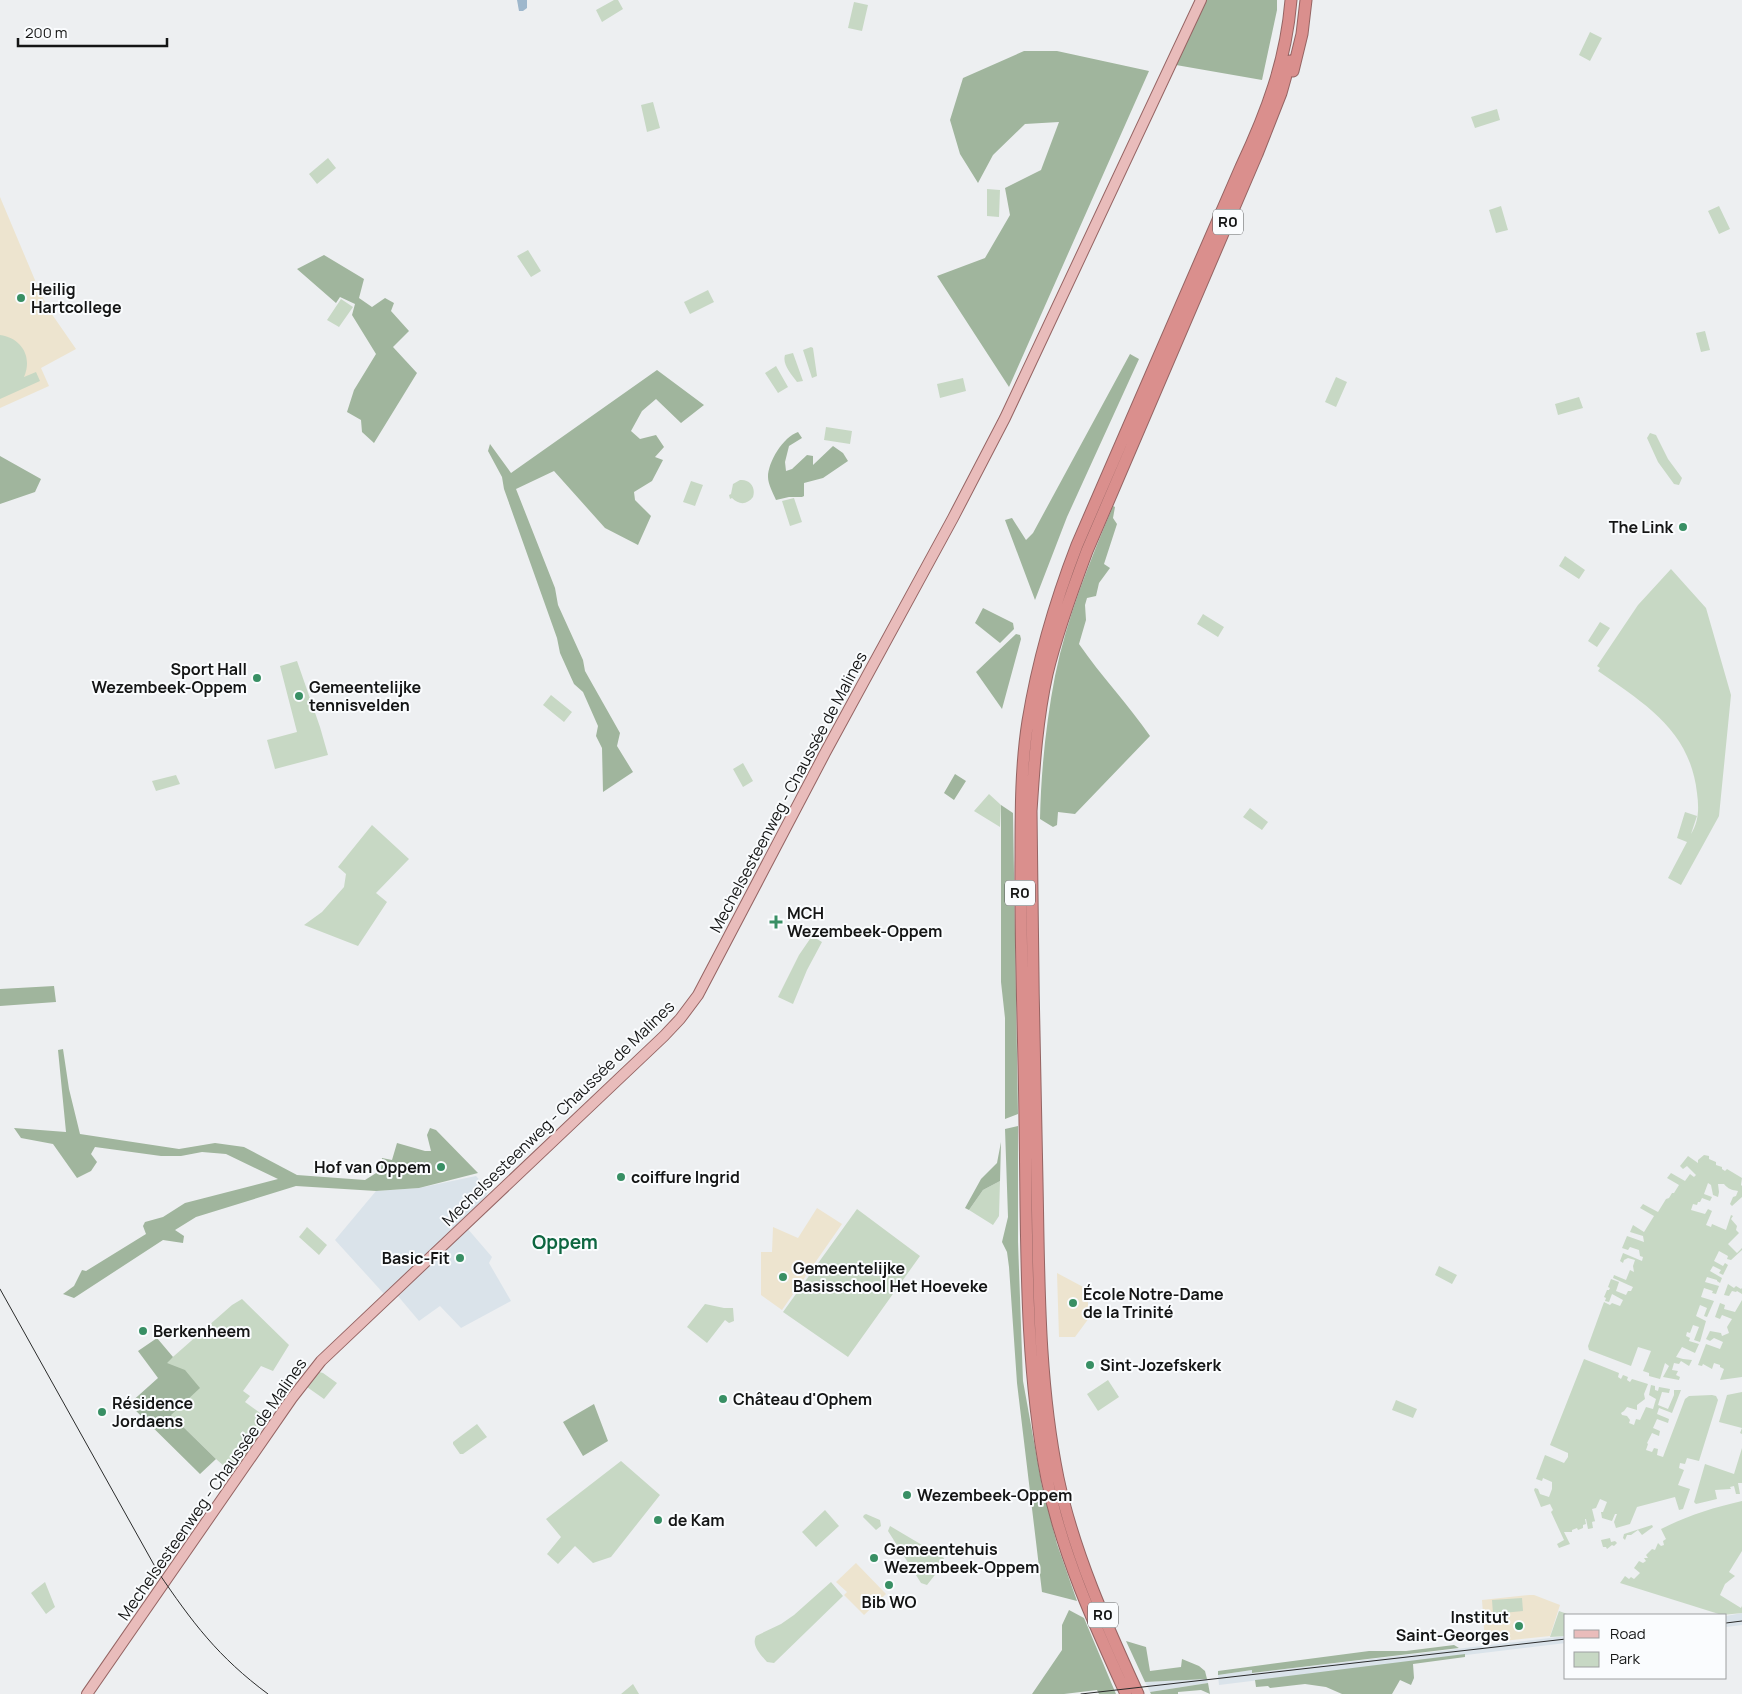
<svg xmlns="http://www.w3.org/2000/svg" width="1742" height="1694" font-family="Manrope,sans-serif">
<rect width="100%" height="100%" fill="#edeff1"/>
<!-- built -->
<path fill="#dae3ea" d="M476,1176L488,1189V1191L485,1199L467,1228L492,1257L489,1263L511,1301L461,1328L440,1306L419,1321L392,1289L385,1295L335,1240L376,1191L419,1188Z
M1742,1613V1625L1726,1627V1616Z
M1566,1636V1643L1219,1685L1218,1675L1252,1670L1253,1673Z
M1207,1679L1208,1683L1150,1692L1145,1682Z"/>
<!-- education -->
<path fill="#ede4cf" d="M0,197L40,292L49,310L76,349L41,368L49,386L0,408Z
M817,1208L842,1224L782,1310L761,1295V1252H772L773,1227L798,1238Z
M1057,1273L1087,1289L1089,1318L1075,1337H1059Z
M856,1563L886,1594L864,1615L844,1595L847,1592L836,1582Z
M1529,1595H1534L1560,1605L1550,1636L1485,1643L1482,1600Z"/>
<!-- green -->
<path fill="#c7d8c4" d="M614,0H618L623,9L602,22L596,10Z
M854,2L868,5L862,31L848,28Z
M1590,32L1602,38L1590,61L1579,55Z
M653,102L660,128L647,132L641,105Z
M1497,109L1500,120L1475,128L1471,117Z
M328,158L336,168L317,184L309,174Z
M987,189L1000,190L999,217L987,216Z
M1501,206L1508,230L1496,233L1489,210Z
M1719,206L1730,229L1719,234L1708,211Z
M528,250L541,271L531,277L517,256Z
M708,290L714,302L690,314L684,302Z
M341,299L353,307L339,327L327,320Z
M1705,331L1710,350L1701,352L1696,333Z
M0,335C21,338 33,356 24,377L36,372L40,381L0,399Z
M811,347L813,348L817,376L812,378L803,350Z
M793,353L803,381L797,382C791,374 782,364 785,355Z
M776,366L788,387L778,393L765,373Z
M1336,377L1347,382L1336,407L1325,402Z
M963,378L966,391L940,398L937,384Z
M1579,397L1583,408L1558,415L1555,404Z
M826,427L852,431L850,444L824,440Z
M1650,433L1656,435L1668,459L1682,478L1679,485L1674,484L1658,462L1647,438Z
M740,480C750,479 756,487 753,497C747,505 739,505 732,498L730,499L729,495L731,494L733,484Z
M691,481L703,485L695,506L683,502Z
M794,498L802,522L790,526L782,501Z
M1565,556L1585,570L1579,579L1559,566Z
M1671,569L1706,608L1731,695L1719,816L1681,885L1668,878L1687,842L1677,838L1685,812L1697,816L1691,834C1699,821 1699,808 1697,793C1690,730 1645,704 1598,671L1600,668L1597,666L1638,605Z
M1203,614L1224,627L1218,637L1197,624Z
M1600,622L1610,628L1597,647L1588,641Z
M297,661L320,727L328,755L275,769L267,740L297,732L280,666Z
M551,695L572,712L564,722L543,705Z
M743,763L753,781L743,787L733,769Z
M176,775L180,784L156,791L152,781Z
M989,794L1001,805L1000,827L974,811Z
M1250,808L1268,822L1262,830L1243,817Z
M372,825L409,859L376,893L387,902L358,946L304,925L322,912L344,887L346,874L338,867Z
M812,936L822,942L807,970L793,1004L778,997L799,955Z
M1704,1155L1709,1156V1159L1716,1162V1165L1722,1167V1169L1725,1171L1727,1169L1742,1178L1741,1185L1742,1186V1197L1732,1206L1730,1204L1733,1197L1736,1196L1738,1191C1732,1190 1728,1189 1724,1184H1718L1719,1192L1718,1197L1713,1195L1711,1185L1708,1183L1704,1194L1712,1197L1710,1201L1702,1198L1700,1202H1698L1697,1205L1693,1204L1691,1210L1705,1214L1708,1209L1712,1211L1706,1225L1711,1227L1712,1224L1726,1230L1731,1215L1733,1216L1731,1219L1737,1226L1736,1230L1739,1233L1728,1244L1737,1253L1742,1248V1250L1731,1260L1727,1259L1728,1256L1719,1251L1714,1261L1723,1266L1725,1263L1728,1265L1723,1275L1719,1273L1721,1270L1713,1266L1710,1271L1722,1278L1720,1283L1717,1281V1280L1707,1277L1705,1282L1719,1286L1716,1294L1712,1293L1713,1291L1704,1288L1701,1297L1714,1301L1707,1317L1704,1316L1707,1308L1700,1305L1696,1316L1706,1321L1700,1342L1694,1340L1699,1327L1693,1325L1690,1333L1687,1332L1686,1336L1690,1338L1689,1341L1699,1344L1695,1353L1682,1347L1676,1357L1683,1359L1692,1360L1689,1366L1681,1361L1679,1364L1674,1363L1672,1370L1678,1371L1676,1375L1680,1377L1679,1380L1663,1377L1669,1366L1665,1363L1660,1379L1649,1376V1373L1643,1371L1651,1351L1638,1347L1631,1366L1589,1350L1588,1346L1604,1302L1610,1305L1612,1303L1620,1306L1623,1300L1612,1294L1609,1302L1605,1301L1606,1298L1604,1297L1607,1290H1609L1610,1288L1608,1287L1611,1279L1619,1282L1616,1291L1626,1295L1628,1291H1631L1633,1287L1613,1278L1614,1275L1626,1280L1630,1270L1634,1272L1633,1266L1635,1260L1628,1258L1624,1260L1623,1263L1620,1261L1623,1253L1642,1261L1643,1257L1640,1256L1639,1250L1630,1247L1628,1250L1622,1248L1627,1236L1644,1242L1643,1236L1630,1232L1633,1225L1644,1232L1654,1216L1640,1208L1643,1204L1658,1212L1666,1199L1669,1198L1672,1193H1674L1679,1185L1667,1178L1671,1173L1685,1181L1690,1174L1694,1177L1696,1175L1687,1166L1683,1169L1680,1166L1688,1156L1698,1163V1160Z
M1000,1181L999,1216L993,1225L969,1210L983,1190Z
M857,1209L920,1256L848,1357L783,1312Z
M307,1227L327,1245L319,1255L299,1237Z
M1439,1266L1457,1275L1452,1284L1435,1275Z
M1728,1284L1734,1288L1736,1286L1741,1289L1742,1288V1294L1737,1291L1736,1292L1732,1291L1729,1296L1724,1295Z
M242,1299L289,1345L273,1371L261,1366L243,1391L250,1396L245,1402L267,1418L257,1433L261,1435L233,1474L216,1459L171,1415L166,1363L232,1305Z
M1742,1300V1377L1720,1380L1724,1369L1720,1367V1365L1714,1363L1712,1369L1703,1364L1702,1366L1698,1365L1706,1344L1720,1349L1723,1342L1714,1338L1710,1341L1706,1339L1710,1331L1721,1333L1722,1336L1729,1333L1727,1327L1732,1319L1722,1315L1720,1319L1715,1317L1720,1303L1725,1305L1724,1309L1735,1312Z
M705,1304L724,1308H733L734,1321L729,1323L725,1320L707,1343L687,1327Z
M1584,1359L1619,1373L1618,1377L1621,1379L1623,1375L1628,1377L1627,1380L1630,1382L1632,1379L1648,1384L1644,1394L1645,1399L1637,1405V1410L1627,1407L1624,1411L1621,1413L1622,1415L1627,1416L1630,1420L1629,1423L1634,1425L1636,1419L1640,1420L1646,1407L1653,1409L1656,1399L1649,1395L1651,1385L1655,1386V1390L1658,1391L1659,1387L1670,1389L1669,1393L1662,1392L1658,1405L1668,1409L1674,1395V1390H1681L1672,1413L1659,1408L1657,1414L1669,1419L1668,1423L1657,1419L1653,1428L1660,1431L1659,1436L1652,1433L1647,1443L1648,1444L1646,1450L1652,1452L1654,1448L1658,1449L1657,1455L1663,1457L1685,1399L1689,1396L1712,1395L1716,1396L1718,1400L1699,1461L1687,1458L1685,1464L1680,1463L1679,1468L1684,1470L1678,1485L1690,1489L1683,1509L1679,1510L1675,1497L1637,1507L1630,1524L1616,1528L1614,1522L1617,1514H1615L1612,1521L1602,1518L1601,1512H1603L1607,1502L1600,1499L1596,1508L1592,1509L1596,1525L1595,1521L1592,1522L1593,1528L1588,1529L1586,1519H1585L1586,1524L1583,1525V1528L1578,1530L1577,1528L1572,1530V1528V1532H1564L1570,1544L1559,1548L1557,1544L1564,1540L1551,1512L1553,1510L1550,1504L1541,1507L1534,1490L1535,1488L1538,1489L1540,1494L1549,1497L1552,1489V1482L1543,1478L1542,1481L1536,1479L1545,1455L1564,1463L1568,1457V1453L1550,1445Z
M319,1372L323,1373L337,1383L324,1399L307,1387Z
M1108,1380L1119,1397L1098,1411L1087,1394Z
M1742,1392V1434L1740,1433L1742,1428L1719,1422L1727,1395Z
M1396,1400L1417,1409L1413,1418L1392,1410Z
M477,1424L487,1437L463,1454H460L453,1444V1442Z
M1742,1448V1483H1738L1740,1494H1736L1734,1486L1730,1487L1731,1489L1715,1490L1717,1499L1696,1504L1694,1502L1705,1464L1734,1474Z
M621,1461L660,1495L611,1557L593,1563L575,1546L558,1564L547,1554L561,1537L546,1519Z
M1742,1501V1551L1729,1572L1735,1576L1725,1584L1720,1595L1741,1608L1742,1606V1613L1722,1615L1620,1583L1625,1576L1629,1579L1631,1577L1634,1579L1640,1573L1634,1568L1639,1561L1643,1563L1646,1561L1644,1558H1648L1646,1555L1652,1549L1655,1550L1658,1543L1661,1546L1664,1545L1663,1541L1666,1539L1661,1529C1689,1515 1712,1508 1742,1501Z
M825,1510L839,1526L816,1547L802,1532Z
M866,1514L880,1520L881,1526L876,1530L863,1517L864,1515Z
M1652,1525L1653,1527L1642,1535L1638,1530L1631,1535H1627L1625,1540L1623,1538L1624,1534Z
M890,1526L944,1558L942,1566L927,1585L921,1583L888,1531Z
M1610,1538L1611,1542L1615,1541L1617,1543L1614,1546L1612,1545L1607,1549L1606,1547H1603L1601,1540Z
M45,1582L55,1607L46,1614L31,1593Z
M831,1582L843,1596L774,1663L767,1662C761,1655 751,1646 756,1636L781,1624L794,1615Z
M1522,1598L1523,1611L1493,1614L1492,1600Z
M1559,1611L1570,1615H1566V1636L1550,1637Z
M633,1684L639,1694H621Z"/>
<!-- forest -->
<path fill="#a0b59d" d="M1206,0H1277V10L1262,80L1176,65Z
M1024,51H1057L1149,71L1009,387L937,276L985,258L1010,215L1005,188L1041,170L1059,122L1025,124L993,155L978,183L960,154L950,120L963,78Z
M324,255L364,279L359,298L372,307L385,298L394,303L391,311L409,331L393,347L417,373L374,443L362,432L361,420L347,412L354,390L376,354L352,315L355,304L340,297L336,303L297,269Z
M1130,354L1139,359L1067,517L1035,600L1005,520L1012,518L1026,540L1033,533Z
M657,370L704,405L681,423L656,399L642,411L631,431L640,439L656,435L664,447L655,457L663,460L652,481L634,492L635,500L651,516L638,545L605,528L554,471L516,489L555,588L558,605L583,660L585,671L620,733L617,746L633,772L603,792L602,748L596,736L598,726L583,692L574,684L569,673L560,653L557,638L504,489L502,477L488,451L490,444L511,473Z
M798,432L802,438L789,446L785,462L786,471L792,469L807,455L813,456V465L833,446L843,453L848,461L823,478L804,483V496L802,497H789L776,500C773,493 768,484 768,477C768,462 783,437 798,432Z
M0,456L41,479L35,492L0,504Z
M1113,506L1115,507L1113,518L1117,524L1104,564L1110,568L1099,583L1096,596L1087,598L1085,605L1086,620L1079,644C1101,676 1128,704 1150,736L1075,814L1058,812L1057,825L1053,827L1040,819C1041,771 1046,723 1055,676C1067,617 1090,561 1113,506Z
M983,608L1013,623L1014,629L1000,643L975,623Z
M1016,634L1020,635L1021,639L1002,709L976,672Z
M955,774L966,781L954,800L944,793Z
M1001,805L1013,813L1018,1114L1005,1119V1018L1001,982Z
M54,986L56,1002L0,1006V989Z
M63,1049L69,1089L80,1134L179,1149L215,1143L244,1147L297,1175L365,1180L381,1170L382,1158L392,1160L397,1143L425,1151H431L427,1135L430,1128L436,1130L478,1173L419,1188L376,1191L296,1186L196,1217L175,1230L184,1236L183,1243L163,1240L74,1298L63,1294L74,1286L82,1270L86,1271L146,1234L143,1226L145,1222L163,1217L185,1203L278,1179L226,1154L202,1152L181,1156H161L95,1147L91,1154L97,1162L91,1171L77,1178L53,1144L21,1138L14,1128L66,1132L58,1050Z
M1018,1126V1242L1023,1381L1042,1486L1057,1544L1077,1601L1042,1592L1017,1383L1009,1267L1007,1252L1002,1242L1008,1217L1005,1129Z
M1001,1142L1000,1181L983,1190L969,1210L965,1208L981,1179L997,1163Z
M157,1338L173,1357L167,1363L185,1370L200,1388L171,1415L216,1459L200,1474L129,1404L158,1378L138,1351Z
M594,1404L608,1441L583,1456L563,1422Z
M1069,1610L1084,1618L1116,1694H1099L1097,1690L1064,1694H1032L1062,1650V1625Z
M1126,1641L1146,1647L1150,1671L1181,1667L1182,1659L1199,1666L1205,1671L1207,1679L1145,1682Z
M1454,1645L1459,1648L1252,1673V1670L1218,1675V1671L1369,1651H1406Z
M1465,1654V1657L1413,1664L1414,1678L1411,1685L1400,1680L1392,1694H1342L1326,1687L1305,1684L1270,1688L1268,1686L1256,1687L1255,1680Z
M1208,1683L1210,1694L1201,1690L1178,1692V1694H1151L1150,1692Z"/>
<!-- water -->
<path fill="#9eb7cc" d="M517,0H527V8L523,11H519Z"/>
<g fill="none" stroke-linecap="round" stroke-linejoin="round">
<defs>
<path id="major" d="M87,1694L292,1398L321,1361L664,1036L680,1019L698,995L825,753L953,518L1005,418L1201,0"/>
<path id="highway" d="M1293,71L1302,34L1306,0
M1126,1694C1094,1624 1062,1554 1047,1479C1024,1361 1027,1240 1025,1121C1024,1032 1020,944 1021,856C1021,811 1021,765 1028,721C1038,660 1055,602 1077,545L1241,167C1267,112 1286,61 1291,0
M1138,1694C1106,1624 1074,1553 1058,1478C1038,1380 1039,1281 1037,1182C1034,1058 1032,935 1031,811C1034,766 1037,719 1047,674C1057,632 1072,591 1087,551L1257,154L1281,93L1290,61"/>
</defs>
<!-- major casing -->
<use href="#major" stroke="#956463" stroke-width="12"/>
<!-- highway casing -->
<use href="#highway" stroke="#956463" stroke-width="13"/>
<!-- major -->
<use href="#major" stroke="#e9bcbb" stroke-width="10"/>
<!-- highway -->
<use href="#highway" stroke="#da8f8d" stroke-width="11"/>
<!-- tram -->
<path stroke="#2a2b2b" stroke-width="1" d="M0,1289L158,1572C192,1622 218,1657 268,1694
M1726,1623L1742,1621
M1081,1694L1566,1639"/>
</g>
<!-- markers -->
<g fill="#388f64" stroke="#fafcfe" stroke-width="2">
<circle cx="21" cy="298" r="5"/>
<circle cx="1683" cy="527" r="5"/>
<circle cx="257" cy="678" r="5"/>
<circle cx="299" cy="696" r="5"/>
<path d="M773.5 914.5h5v5h5v5h-5v5h-5v-5h-5v-5h5z"/>
<circle cx="441" cy="1167" r="5"/>
<circle cx="621" cy="1177" r="5"/>
<circle cx="460" cy="1258" r="5"/>
<circle cx="783" cy="1277" r="5"/>
<circle cx="1073" cy="1303" r="5"/>
<circle cx="143" cy="1331" r="5"/>
<circle cx="1090" cy="1365" r="5"/>
<circle cx="723" cy="1399" r="5"/>
<circle cx="102" cy="1412" r="5"/>
<circle cx="907" cy="1495" r="5"/>
<circle cx="658" cy="1520" r="5"/>
<circle cx="874" cy="1558" r="5"/>
<circle cx="889" cy="1585" r="5"/>
<circle cx="1519" cy="1626" r="5"/>
</g>
<g text-anchor="middle" stroke-width="4" stroke-linejoin="round" paint-order="stroke">
<!-- shield labels -->
<g fill="#fafcfe" stroke="#595a5b" stroke-width="1">
<rect x="1213" y="209.5" width="30" height="25" rx="4"/>
<rect x="1005" y="880.5" width="30" height="25" rx="4"/>
<rect x="1088" y="1602.5" width="30" height="25" rx="4"/>
</g>
<g font-size="15" font-weight="bold" fill="#141515">
<text x="1228" y="227">R0</text>
<text x="1020" y="898">R0</text>
<text x="1103" y="1620">R0</text>
</g>
<!-- poi labels -->
<g font-size="16" font-weight="bold" fill="#141515" stroke="#fafcfe" text-anchor="start">
<text x="31" y="295">Heilig<tspan x="31" dy="18">Hartcollege</tspan></text>
<text x="1673" y="533" text-anchor="end">The Link</text>
<text x="247" y="675" text-anchor="end">Sport Hall<tspan x="247" dy="18">Wezembeek-Oppem</tspan></text>
<text x="309" y="693">Gemeentelijke<tspan x="309" dy="18">tennisvelden</tspan></text>
<text x="787" y="919">MCH<tspan x="787" dy="18">Wezembeek-Oppem</tspan></text>
<text x="431" y="1173" text-anchor="end">Hof van Oppem</text>
<text x="631" y="1183">coiffure Ingrid</text>
<text x="450" y="1264" text-anchor="end">Basic-Fit</text>
<text x="793" y="1274">Gemeentelijke<tspan x="793" dy="18">Basisschool Het Hoeveke</tspan></text>
<text x="1083" y="1300">École Notre-Dame<tspan x="1083" dy="18">de la Trinité</tspan></text>
<text x="153" y="1337">Berkenheem</text>
<text x="1100" y="1371">Sint-Jozefskerk</text>
<text x="733" y="1405">Château d'Ophem</text>
<text x="112" y="1409">Résidence<tspan x="112" dy="18">Jordaens</tspan></text>
<text x="917" y="1501">Wezembeek-Oppem</text>
<text x="668" y="1526">de Kam</text>
<text x="884" y="1555">Gemeentehuis<tspan x="884" dy="18">Wezembeek-Oppem</tspan></text>
<text x="889" y="1608" text-anchor="middle">Bib WO</text>
<text x="1509" y="1623" text-anchor="end">Institut<tspan x="1509" dy="18">Saint-Georges</tspan></text>
</g>
<!-- street labels -->
<g font-size="16" fill="#141515" stroke="#fafcfe">
<text transform="translate(788 792) rotate(-62)" y="6">Mechelsesteenweg - Chaussée de Malines</text>
<text transform="translate(558 1113) rotate(-44)" y="6">Mechelsesteenweg - Chaussée de Malines</text>
<text transform="translate(212 1489) rotate(-55)" y="6">Mechelsesteenweg - Chaussée de Malines</text>
</g>
<!-- quarter labels -->
<g font-size="19" font-weight="bold" fill="#0d6640" stroke="#fafcfe">
<text x="565" y="1249">Oppem</text>
</g>
</g>
<!-- legend -->
<rect x="1564" y="1614" width="162" height="65" fill="#fafcfe" stroke="#9ea0a1"/>
<rect x="1574" y="1630" width="25" height="8" fill="#e9bcbb" stroke="#9ea0a1"/>
<text x="1610" y="1639" font-size="15" fill="#141515">Road</text>
<rect x="1574" y="1652" width="25" height="15" fill="#c7d8c4" stroke="#9ea0a1"/>
<text x="1610" y="1664" font-size="15" fill="#141515">Park</text>
<!-- scale -->
<path d="M18 38v8h149v-8" fill="none" stroke="#141515" stroke-width="2.5"/>
<text x="25" y="38" font-size="15" fill="#141515" stroke="#fafcfe" stroke-width="4" paint-order="stroke">200 m</text>
</svg>
